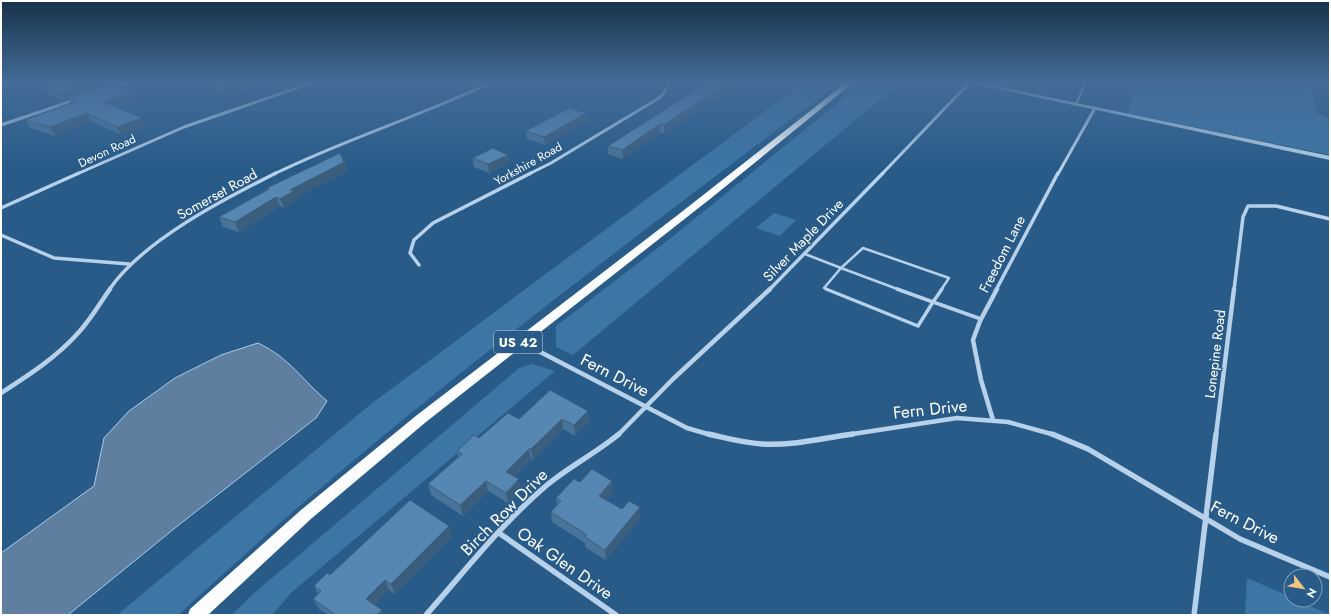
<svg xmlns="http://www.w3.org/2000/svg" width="1331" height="616" font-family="Jost,sans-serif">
<rect width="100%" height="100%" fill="#295b89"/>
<!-- green -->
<path fill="#3d75a5" d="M804,82H840C659,219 475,356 302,504C260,540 219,578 178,615H117L371,404Z
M864,82H901L573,355L556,347V326L667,241Z
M982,82C1001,82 1026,95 1044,91C1047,90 1051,86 1055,84L1048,96Z
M1138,82H1309L1317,113L1330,119V155L1127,113Z
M774,213L796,220L780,236L756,228Z
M532,364L555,371L292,592L272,615H232L252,595L519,368Z
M1247,578L1291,597V600H1297L1330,615H1245Z"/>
<!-- water -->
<path fill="#5e7f9f" stroke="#aacde9" d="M258,343C291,359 301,379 327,401L316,418L180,524L68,615H1V553L94,486L104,438L129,411L175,378L221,355Z"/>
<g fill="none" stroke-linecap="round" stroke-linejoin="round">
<!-- service-far2 -->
<path stroke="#b6d1e9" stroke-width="2" d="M1076,104L1086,82"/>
<!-- service-far1 -->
<path stroke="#b6d1e9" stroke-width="2.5" d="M805,254L841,268
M841,268L900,290
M841,268L863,248L949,278L941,290
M828,290L824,288L841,268"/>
<!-- service -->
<path stroke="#b6d1e9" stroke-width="3.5" d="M826,289L918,326L933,302
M897,289L933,302
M933,302L981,319
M933,302L942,289"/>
<!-- minor-far3 -->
<path stroke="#b6d1e9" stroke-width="3" d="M1,85L13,82
M113,88L132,82
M1,125L75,100
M77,174L184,127L314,82
M274,174C345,139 421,116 492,82
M529,174L551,163L659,98L664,93L669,82
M882,174L970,82
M1058,174L1095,108"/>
<!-- minor-far2 -->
<path stroke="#b6d1e9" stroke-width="3.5" d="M1,208L79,173
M1,235L54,258L129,264
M419,265L410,253L414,240L433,223L531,173
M109,290C142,241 224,199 276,173
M769,290L883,173
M996,290L1058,173
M1234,290L1243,217L1248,206H1276L1330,219"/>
<!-- minor-far1 -->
<path stroke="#b6d1e9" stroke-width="4.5" d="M521,342L687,428L711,435
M1,393C29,375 57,357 79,332C91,319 100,303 110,289
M993,420L981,380L973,340L980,321L997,289
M618,435L673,379L770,289
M846,435L957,418L1008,422L1055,435
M1216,435L1234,289"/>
<!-- minor -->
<path stroke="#b6d1e9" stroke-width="5.5" d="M708,434C726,438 743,443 762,444C792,446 823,438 853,434
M1052,434L1088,449L1240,539L1330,577
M499,533L616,615
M426,615C465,571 502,523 547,485C570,466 596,453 619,434
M1194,615L1216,434"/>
<!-- tertiary -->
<path fill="#b6d1e9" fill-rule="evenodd" d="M969,82H977L1330,156V160L971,83Z"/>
<!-- trunk -->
<path fill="#fcfdfe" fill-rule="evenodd" d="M847,82H854L710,199L426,422L312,518L208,615H188L190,609L301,510L417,415L679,214Z"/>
</g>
<!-- wall -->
<path fill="#497499" d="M53,82H104L105,85L137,101L117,107L146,126L121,135L91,121L55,136L30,128L25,120L71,103L69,100L64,101L46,93L42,85Z
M154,82H195L187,84L182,82L168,87Z
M724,93L664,134L660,133L623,159L608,154V146Z
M586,113L587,121L545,145L527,139L526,131Z
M508,155L509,163L489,173L474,167L473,158Z
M344,162L347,171L296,197L297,200L284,208L280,206L239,232L223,227L219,217L268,189L267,188Z
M588,411L589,421L575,436L563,429L533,460L531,459L514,477L521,490L508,503L488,491L463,516L431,495L428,484L458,457L457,451L519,419Z
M613,492L606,500L622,509L640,518L606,560L586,548L585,543L552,522L551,512L557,505L556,498Z
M452,536L395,594L389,590L374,605L384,615H328L319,609L313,599L318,594L314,586L330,575Z"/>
<!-- shaded-wall -->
<path fill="#3c5e7d" d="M95,82H104L107,87L67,97L69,100L64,101L59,93Z
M166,82H182L168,87Z
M186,82H195L187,84Z
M246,82L249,90L222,99L219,91Z
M725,85L724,93L664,134V125Z
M133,93L137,101L109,110L104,102Z
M87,113L91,121L55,136L50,127Z
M586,113L587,121L545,145L544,137Z
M142,118L146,126L121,135L117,127Z
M660,124V133L623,159L622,150Z
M508,155L509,163L489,173L488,164Z
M344,162L347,171L296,197L297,200L284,208L280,199L290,190Z
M276,197L280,206L239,232L235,222Z
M588,411L589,421L575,436L574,425Z
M562,419L563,429L533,460L531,449Z
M529,449L531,459L509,482L506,472Z
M519,479L521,490L508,503L506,493Z
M486,481L488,491L463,516L460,505Z
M612,481L613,492L600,506L599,496Z
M640,507V518L606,560L605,550Z
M449,526L452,536L395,594L391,584Z
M385,580L389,590L371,609L366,599Z
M382,610L384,615H377Z"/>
<!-- building -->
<path fill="#5587b2" stroke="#3c5e7d" d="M53,82H95L59,93L42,85Z
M216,82H246L219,91Z
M708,82H713L725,85L664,125L660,124L622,150L608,146Z
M111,83L133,93L104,102L142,118L117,127L87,113L50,127L25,120L76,101L67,97Z
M569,108L586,113L544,137L526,131Z
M493,148L508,155L488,164L473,158Z
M340,153L344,162L290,190L294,191L280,199L276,197L235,222L219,217L269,189L267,188Z
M550,390L588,411L574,425L562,419L531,449H529L506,472L519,479L506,493L486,481L460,505L428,484L462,454L457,451L474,435L479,438L508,413L519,419Z
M592,469L612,481L599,496L622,509L629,501L640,507L605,550L585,537L587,535L551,512L561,501L556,498L574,479L580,482Z
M410,500L449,526L391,584L385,580L366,599L382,610L377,615H357L356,614L355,615H336L313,599L321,591L314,586L327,573L330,575Z"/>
<!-- sky -->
<linearGradient id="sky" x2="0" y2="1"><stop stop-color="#17324b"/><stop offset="0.49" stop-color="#436c97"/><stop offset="1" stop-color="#436c97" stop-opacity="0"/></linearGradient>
<rect width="1331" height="168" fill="url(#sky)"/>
<g text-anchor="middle" stroke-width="3" stroke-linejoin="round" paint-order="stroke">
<!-- far-street labels -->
<g font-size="12" fill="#fff" stroke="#295b89">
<text transform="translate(107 151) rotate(-25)" y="4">Devon Road</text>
<text transform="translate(528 164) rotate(-29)" y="4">Yorkshire Road</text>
</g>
<!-- shield labels -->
<rect fill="#295b89" stroke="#bfcedc" stroke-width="1" x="494" y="331" width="48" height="22" rx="3"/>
<g font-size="13" font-weight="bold" fill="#fff">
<text x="518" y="347">US 42</text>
</g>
<!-- street labels -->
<g font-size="14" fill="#fff" stroke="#295b89">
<text transform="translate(217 194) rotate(-29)" y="5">Somerset Road</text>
<text transform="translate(803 240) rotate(-46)" y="5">Silver Maple Drive</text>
<text transform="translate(1002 254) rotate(-63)" y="5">Freedom Lane</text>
<text transform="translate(1215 354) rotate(-83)" y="5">Lonepine Road</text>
</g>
<!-- near-street labels -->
<g font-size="17" fill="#fff" stroke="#295b89">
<text transform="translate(615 375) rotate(27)" y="6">Fern Drive</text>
<text transform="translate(930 409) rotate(-6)" y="6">Fern Drive</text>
<text transform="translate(504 512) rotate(-45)" y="6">Birch Row Drive</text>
<text transform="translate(1245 522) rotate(27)" y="6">Fern Drive</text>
<text transform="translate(565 563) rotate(35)" y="6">Oak Glen Drive</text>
</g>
</g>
<!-- border -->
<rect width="1331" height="616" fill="none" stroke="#ffffff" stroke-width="4"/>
<!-- north arrow -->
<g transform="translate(1303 588) rotate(121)"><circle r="19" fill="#295b89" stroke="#7f9db8"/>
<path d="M0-3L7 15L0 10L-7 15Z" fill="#f0c57c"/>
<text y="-6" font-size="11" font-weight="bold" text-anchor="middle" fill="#ffffff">N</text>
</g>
</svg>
